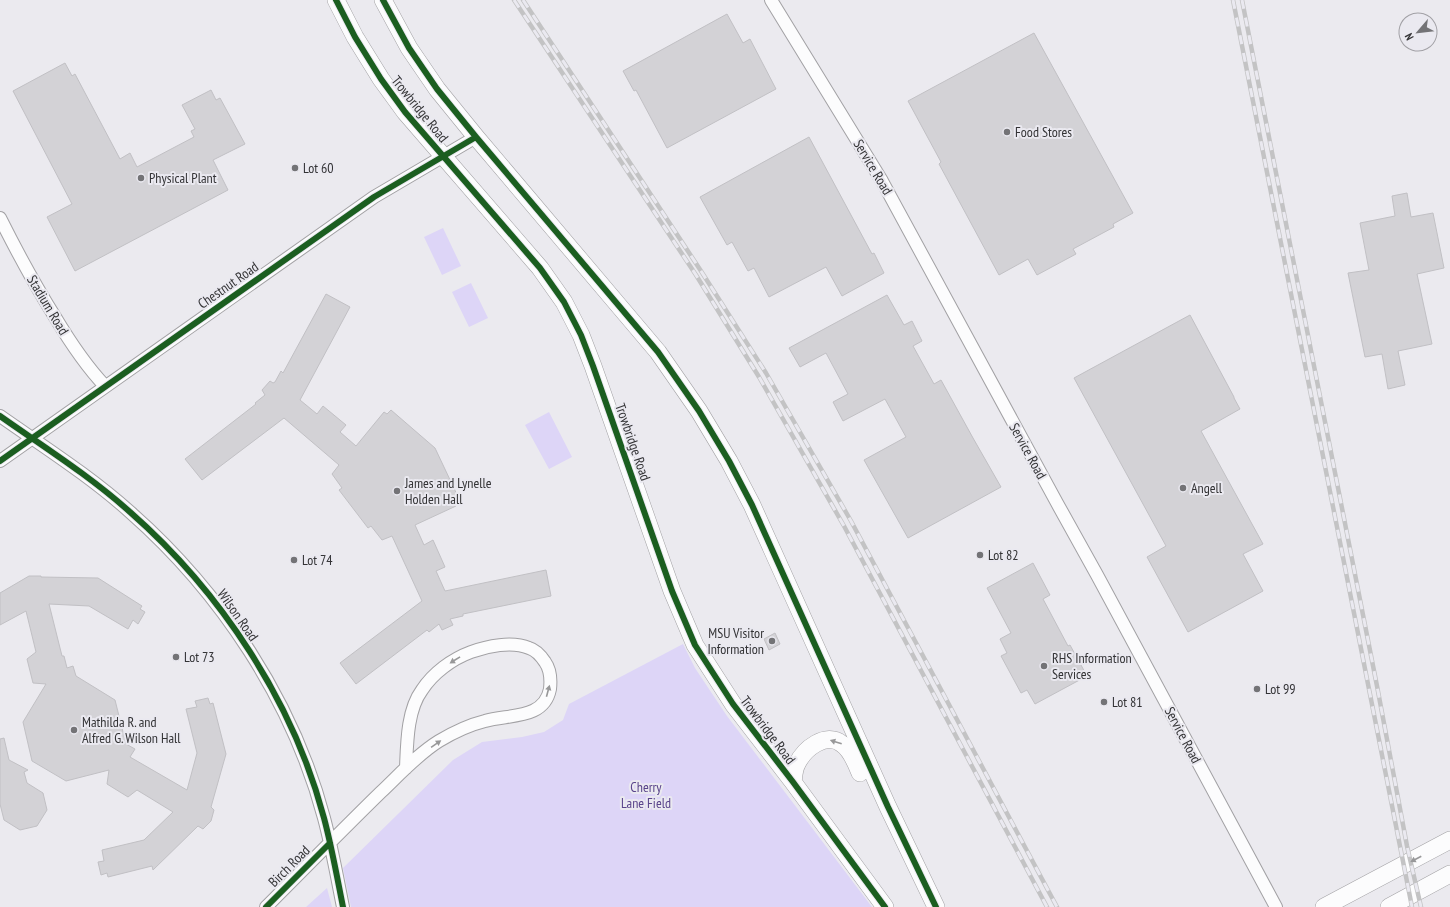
<svg xmlns="http://www.w3.org/2000/svg" width="1450" height="907" font-family="'PT Sans Narrow',sans-serif">
<rect width="100%" height="100%" fill="#ebeaef"/>
<!-- green -->
<path fill="#ddd5f7" d="M443,228L461,266L442,275L424,237Z
M471,283L488,318L469,327L452,292Z
M549,412L572,457L549,469L525,425Z
M683,644L695,668L727,716L872,907H351L343,868L453,760L482,742L522,737L544,732L563,720L569,704Z
M327,888L332,907H306Z"/>
<!-- building -->
<path fill="#d3d2d6" stroke="#c1c0c4" d="M727,14L743,43L750,39L776,89L667,148L636,90L634,91L623,71Z
M1034,33L1133,213L1113,224L1114,227L1073,249L1076,254L1037,275L1028,259L999,275L939,164L941,162L908,101Z
M65,63L72,76L75,74L120,159L130,153L137,167L194,137L191,131L195,129L182,105L211,90L216,100L220,98L245,144L213,160L228,190L75,271L47,217L72,204L13,91Z
M809,137L872,254L874,253L884,273L842,296L826,267L769,297L754,268L748,271L732,242L727,245L700,197Z
M1407,193L1411,217L1433,213L1444,268L1417,274L1432,344L1398,351L1405,385L1388,389L1382,354L1365,357L1348,273L1369,270L1360,223L1395,216L1392,196Z
M326,294L350,307L300,400L317,414L323,406L346,425L340,432L356,446L384,412L387,414L391,410L435,448L460,501L454,504L456,506L415,525L424,545L433,540L445,567L436,571L445,591L546,570L551,596L463,614V616L450,619L453,625L442,630L439,624L429,632L427,630L356,684L340,663L422,601L392,536L382,540L371,526L368,528L339,490L342,488L332,474L339,465L284,418L202,480L185,459L256,404L255,403L265,395L262,390L270,381L273,383L275,382L281,371L283,373Z
M887,295L904,325L912,321L922,341L913,346L934,384L941,380L973,438L1001,487L908,538L864,460L906,437L885,399L843,421L833,402L848,394L826,353L800,367L789,348Z
M1190,315L1234,397V398L1240,409L1201,431L1263,544L1243,554L1263,591L1188,632L1147,557L1166,546L1074,378Z
M1033,563L1050,595L1043,599L1068,646L1070,645L1087,676L1035,704L1027,690L1021,693L1001,656L1007,653L1000,639L1011,633L987,588Z
M29,576H41V577L98,578L142,606L140,609L145,612L138,624L133,620L128,629L89,606L49,604L62,656H64L67,668L73,666L76,676L115,700L126,744L135,749L130,757L187,790L197,753L186,709L197,707L195,701L208,698L210,704L213,703L226,754L211,807L214,810L211,821L203,829L198,826L153,870L152,866L108,877L107,873L101,875L98,862L104,861L102,850L144,840L173,812L137,790L128,797L107,784L109,770L66,781L32,761L23,722L46,684L33,683L27,659L36,652L26,611L0,625V593Z
M775,633L780,644L769,650L764,639Z
M4,738L9,760L28,770L24,772L27,783L43,793L47,810L37,826L20,830L4,820L0,804V739Z"/>
<g fill="none" stroke-linecap="round" stroke-linejoin="round">
<defs>
<path id="street" d="M771,0L882,181L1057,503L1097,575L1276,907
M0,218C17,252 35,285 55,317C70,342 85,365 105,386
M0,416C44,447 90,476 130,512C221,592 293,701 324,818C332,848 337,877 343,907
M0,461L374,197L476,137
M266,907C304,869 342,830 381,792C399,775 418,754 439,741C454,732 469,725 485,721C508,714 544,720 550,689C551,680 550,669 545,662C541,656 536,650 529,648C512,641 487,646 471,652C452,659 433,673 422,690C407,710 407,744 406,768"/>
<path id="secondary" d="M336,0L355,37L381,79L405,112L540,268L564,302L581,335L593,366L672,591L695,645L733,704L793,782L885,907
M383,0L409,48L437,89L476,137L658,352L699,411L729,461L752,505L888,807L936,907
M793,782C794,776 794,769 797,764C804,749 826,731 842,744C851,750 856,763 860,773
M1324,907L1450,840
M1389,907L1450,874"/>
</defs>
<!-- street casing -->
<use href="#street" stroke="#a2a1a4" stroke-width="14"/>
<!-- secondary casing -->
<use href="#secondary" stroke="#a2a1a4" stroke-width="18"/>
<!-- street -->
<use href="#street" stroke="#fcfcfd" stroke-width="12"/>
<!-- secondary -->
<use href="#secondary" stroke="#fcfcfd" stroke-width="17"/>
<defs>
<path id="rail" d="M514,0L696,275L759,377L844,526L1047,907
M523,0L701,271L766,373L851,521L1057,907
M1233,0L1412,907
M1242,0L1377,686L1407,846L1421,907"/>
</defs>
<!-- rail casing -->
<use href="#rail" stroke="#c3c3c4" stroke-width="4.5"/>
<!-- rail -->
<use href="#rail" stroke="#eae9f0" stroke-width="3" stroke-dasharray="9" stroke-linecap="butt"/>
<defs>
<path id="cycleway" d="M336,0L355,37L381,79L405,112L540,268L564,302L581,335L593,366L672,591L695,645L733,704L793,782L885,907
M383,0L409,48L437,89L476,137L658,352L699,411L729,461L752,505L888,807L936,907
M0,416C44,447 90,476 130,512C221,592 293,701 324,818C332,848 337,877 343,907
M0,461L374,197L476,137
M266,907L330,843"/>
</defs>
<!-- cycleway casing -->
<use href="#cycleway" stroke="#eae9f0" stroke-width="8"/>
<!-- cycleway -->
<use href="#cycleway" stroke="#1b5e20" stroke-width="6"/>
</g>
<!-- one-way arrows -->
<defs><path id="oneway-solid" d="M-6-.8H1V-3.2L6.5 0L1 3.2V.8H-6Z"/></defs>
<g fill="#989899">
<use href="#oneway-solid" transform="translate(455 660) rotate(148)"/>
<use href="#oneway-solid" transform="translate(548 691) rotate(-75)"/>
<use href="#oneway-solid" transform="translate(836 742) rotate(-162)"/>
<use href="#oneway-solid" transform="translate(436 744) rotate(-35)"/>
<use href="#oneway-solid" transform="translate(1416 859) rotate(152)"/>
</g>
<!-- markers -->
<g fill="#737376" stroke="#eae9f0" stroke-width="1.5">
<circle cx="1007" cy="132" r="4"/>
<circle cx="295" cy="168" r="4"/>
<circle cx="141" cy="178" r="4"/>
<circle cx="1183" cy="488" r="4"/>
<circle cx="397" cy="491" r="4"/>
<circle cx="980" cy="555" r="4"/>
<circle cx="294" cy="560" r="4"/>
<circle cx="772" cy="641" r="4"/>
<circle cx="176" cy="657" r="4"/>
<circle cx="1044" cy="666" r="4"/>
<circle cx="1257" cy="689" r="4"/>
<circle cx="1104" cy="702" r="4"/>
<circle cx="74" cy="730" r="4"/>
</g>
<g text-anchor="middle" stroke-width="4" stroke-linejoin="round" paint-order="stroke">
<!-- street labels -->
<g font-size="14" fill="#333335" stroke="#eae9f0">
<text transform="translate(420 109) rotate(51)" y="5">Trowbridge Road</text>
<text transform="translate(873 167) rotate(59)" y="5">Service Road</text>
<text transform="translate(228 285) rotate(-35)" y="5">Chestnut Road</text>
<text transform="translate(48 305) rotate(59)" y="5">Stadium Road</text>
<text transform="translate(633 442) rotate(71)" y="5">Trowbridge Road</text>
<text transform="translate(1028 451) rotate(61)" y="5">Service Road</text>
<text transform="translate(238 615) rotate(55)" y="5">Wilson Road</text>
<text transform="translate(768 730) rotate(53)" y="5">Trowbridge Road</text>
<text transform="translate(1183 735) rotate(62)" y="5">Service Road</text>
<text transform="translate(289 866) rotate(-45)" y="5">Birch Road</text>
</g>
<!-- poi labels -->
<g font-size="14" fill="#333335" stroke="#eae9f0" text-anchor="start">
<text x="1015" y="137">Food Stores</text>
<text x="303" y="173">Lot 60</text>
<text x="149" y="183">Physical Plant</text>
<text x="405" y="488">James and Lynelle<tspan x="405" dy="16">Holden Hall</tspan></text>
<text x="1191" y="493">Angell</text>
<text x="988" y="560">Lot 82</text>
<text x="302" y="565">Lot 74</text>
<text x="764" y="638" text-anchor="end">MSU Visitor<tspan x="764" dy="16">Information</tspan></text>
<text x="184" y="662">Lot 73</text>
<text x="1052" y="663">RHS Information<tspan x="1052" dy="16">Services</tspan></text>
<text x="1265" y="694">Lot 99</text>
<text x="1112" y="707">Lot 81</text>
<text x="82" y="727">Mathilda R. and<tspan x="82" dy="16">Alfred G. Wilson Hall</tspan></text>
</g>
<!-- park labels -->
<g font-size="14" fill="#5a458b" stroke="#eae9f0">
<text x="646" y="792">Cherry<tspan x="646" dy="16">Lane Field</tspan></text>
</g>
</g>
<!-- north arrow -->
<g transform="translate(1418 32) rotate(242)"><circle r="19" fill="#eae9f0" stroke="#a1a0a5"/>
<path d="M0-3L7 15L0 10L-7 15Z" fill="#737376"/>
<text y="-6" font-size="11" font-weight="bold" text-anchor="middle" fill="#333335">N</text>
</g>
</svg>
